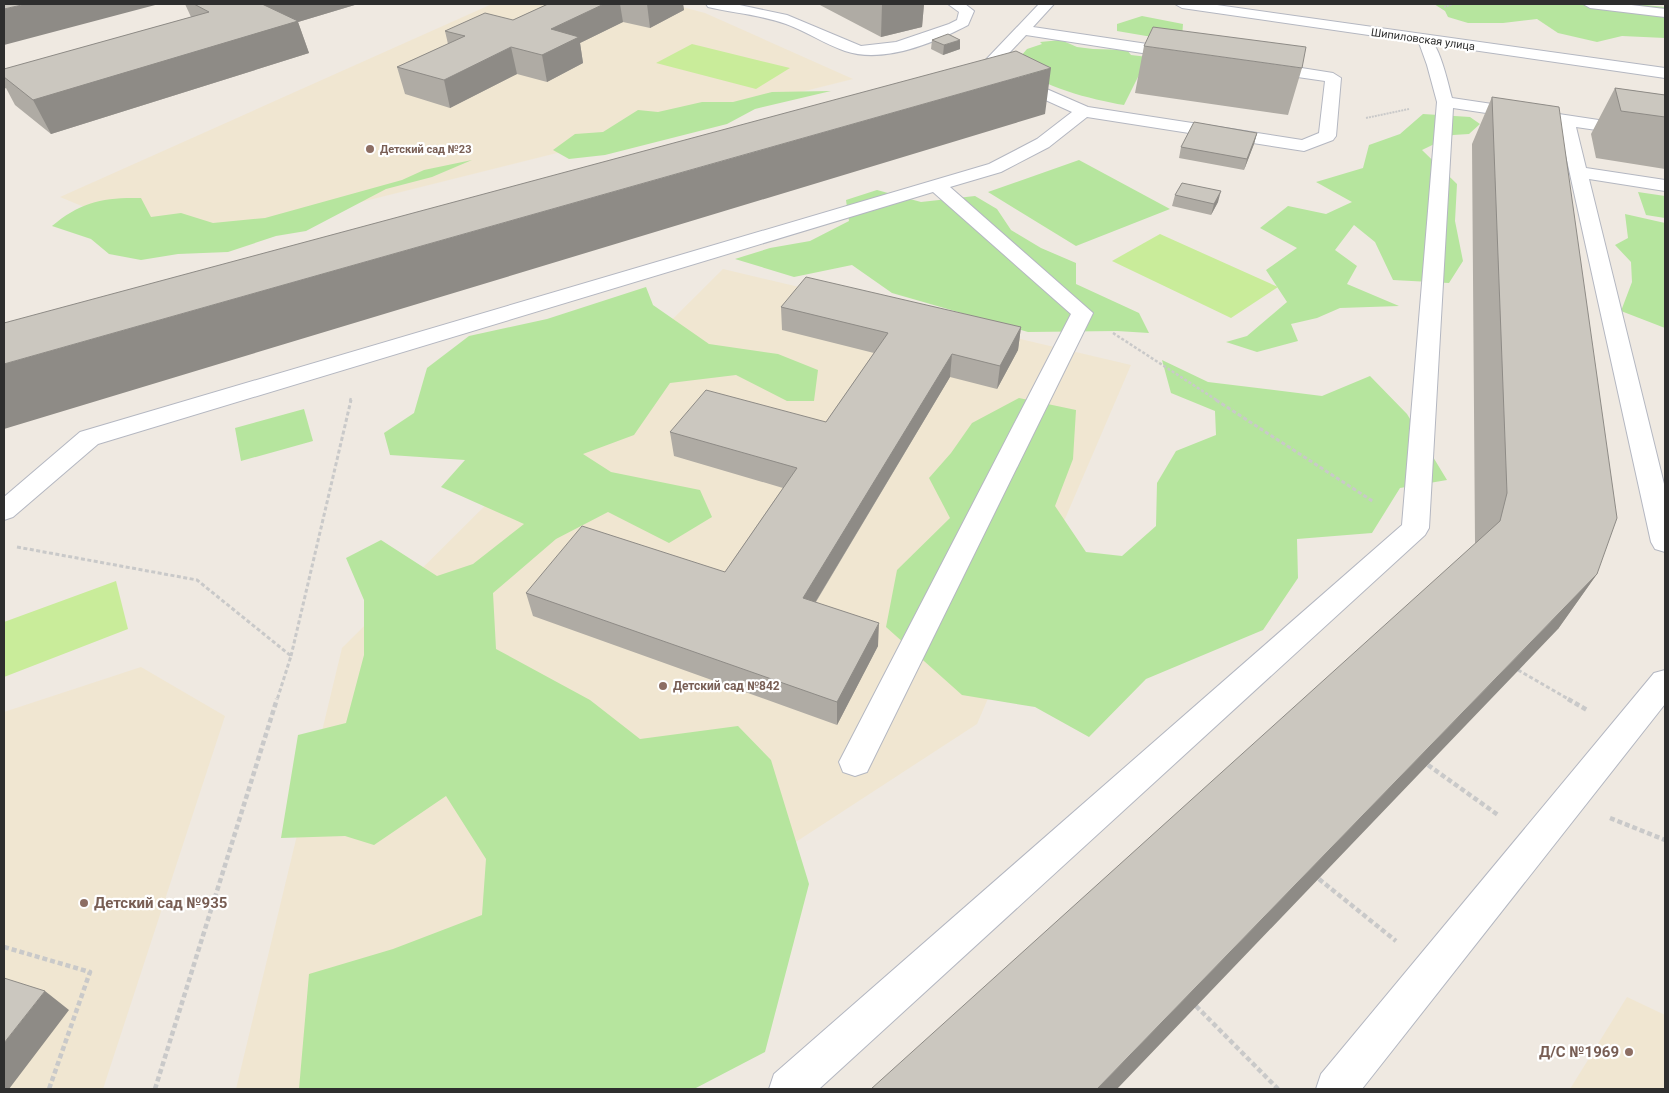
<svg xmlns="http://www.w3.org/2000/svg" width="1669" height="1093" font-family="Roboto,sans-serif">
<rect width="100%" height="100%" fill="#efe9e1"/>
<!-- education -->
<path fill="#f0e6d1" d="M492,4H671L705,13L853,79L181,247L60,197Z
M723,269L1131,365L977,724L416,1089H236L342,648Z
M141,667L225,716L103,1089H4V712Z
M1627,997L1665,1015V1089H1570Z"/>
<!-- green -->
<path fill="#b6e59e" d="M1434,4H1634L1665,7V38L1622,36L1597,42L1558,33L1537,19L1503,23H1468L1448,17L1445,11Z
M1142,16L1183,24L1182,37L1158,38L1117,31V24Z
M1061,40L1077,47L1093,49L1127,50L1131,55L1148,57L1124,105C1090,99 1040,87 1015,63L1027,49L1042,44L1040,42Z
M831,91L755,109L727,124L605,155L569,159L553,150L575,134L603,132L638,110L658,112L702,102H733L772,92Z
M1423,114L1470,117L1480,124L1469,134L1453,135L1422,150L1457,184L1455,221L1463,261L1449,283L1393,280L1375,242L1354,225L1335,250L1357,266L1347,284L1399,306L1340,308L1317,318L1291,324L1298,341L1257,352L1226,342L1247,336L1287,302L1266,270L1297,248L1260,228L1288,206L1326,214L1352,202L1316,182L1363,168L1369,145L1400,134Z
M472,160L432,177L386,189L306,231L276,236L228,252L178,254L141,260L109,254L91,239L52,226C80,202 104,197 141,198L151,217L181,213L213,223L265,218L402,180L424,170Z
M1079,160L1170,209L1076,246L988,192Z
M877,190L921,202L975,196L997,209L1011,230L1041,248L1076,263V284L1139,313L1149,333L1117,331L1028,332L892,293L852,265L794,277L735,259L770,248L810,241L849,221L846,200Z
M1638,192L1665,196V218L1646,215Z
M1625,214L1665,223V328L1621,311L1632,282L1631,262L1615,245L1628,238Z
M646,287L653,305L709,344L778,354L818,370L814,401H787L736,375L670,383L634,435L583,454L611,472L700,490L712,517L669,543L608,512L556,539L493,593L496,649L590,700L640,739L738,726L771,760L809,884L765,1052L694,1089H299L309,974L393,949L482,915L486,859L446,796L374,845L345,836L281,838L298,735L346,723L364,655V600L346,558L381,540L437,576L473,564L524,524L441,487L465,460L390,455L384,433L414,413L427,368L469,336L547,319Z
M1162,360L1208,382L1322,396L1370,376L1407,414L1447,480L1400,488L1372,533L1297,539L1298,578L1263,630L1146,679L1089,737L1035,707L962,695L886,627L897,570L950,518L929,478L951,453L972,423L1019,398L1076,410L1073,459L1055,506L1086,552L1122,556L1156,526L1157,483L1176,451L1216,435L1215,411L1171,393Z
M304,409L313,441L241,461L235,428Z"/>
<!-- pitch -->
<path fill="#c9ec9a" d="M692,44L790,68L756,89L656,63Z
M1160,234L1278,287L1231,318L1112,261Z
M116,581L128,629L4,677V622Z"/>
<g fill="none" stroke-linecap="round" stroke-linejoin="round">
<defs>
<path id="service" d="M706,4H735L787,15L861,46L896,42L949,24L957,20L959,12L948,4H965L974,11L968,25C934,43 883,64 845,51C824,44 806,31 786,24C761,15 734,13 708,7Z
M1039,4H1054L1033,27L1181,49L1189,54L1181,59L1026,35L996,67L1088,107L1302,140L1319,133L1325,81L1263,72L1255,67L1263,62L1333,73L1341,78L1336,136L1333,140L1304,151L1087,117L1049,147L1001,172L950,187L1093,313L867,772L855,776L843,772L839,762L1071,314L933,192L98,444L13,517L4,520V497L80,432L989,164L1037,139L1072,112L981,71L978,68Z
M1583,4H1623L1665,9V17L1590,8Z
M1425,36C1439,39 1448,84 1452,98L1665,130V140L1576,127L1586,168L1665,180V191L1589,179L1665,488V552L1655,549L1651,542L1559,124L1453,108L1429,528L1425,535L819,1089H769L774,1074L1402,525L1437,102L1427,65L1418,40Z
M1665,670V704L1362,1089H1316L1321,1074L1654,673Z"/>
<path id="secondary" d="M1175,4H1210L1665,68V78L1182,8Z"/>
</defs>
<!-- service casing -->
<use href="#service" stroke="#b4b7c1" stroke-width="2"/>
<!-- secondary casing -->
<use href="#secondary" stroke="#b4b7c1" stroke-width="2"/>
<!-- path-far3 -->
<path stroke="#c9c9c9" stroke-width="2" stroke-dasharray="2 1" stroke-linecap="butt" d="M1444,7L1453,4
M1366,118L1409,109"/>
<!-- path-far2 -->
<path stroke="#c9c9c9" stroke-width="2.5" stroke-dasharray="3 2" stroke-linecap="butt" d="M1113,333L1218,401
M350,401L351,398"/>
<!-- path-far1 -->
<path stroke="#c9c9c9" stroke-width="3" stroke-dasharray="4 2.5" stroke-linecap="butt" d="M1216,400L1374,502
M17,547L197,580L291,656L277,700
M291,656L351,400
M1518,670L1570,700"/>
<!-- path -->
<path stroke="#c9c9c9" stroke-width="4.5" stroke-dasharray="5 3" stroke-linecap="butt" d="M1568,699L1587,710
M1428,765L1498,815
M1610,818L1665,840
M1319,879L1396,941
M4,947L90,972L49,1089
M1196,1006L1278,1089
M155,1089L277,699"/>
<!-- service -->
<use href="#service" fill="#fff" fill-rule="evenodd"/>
<!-- secondary -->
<use href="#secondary" fill="#fff" fill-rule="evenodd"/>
</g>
<!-- wall -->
<path fill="#afaba4" d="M185,4H358L298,22L309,53L51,134L15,105L6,88L4,89V67L6,69L191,17Z
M548,4H683L684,10L650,28L623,22L580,43L583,63L547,82L517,74L450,108L405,94L397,67L448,44L445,31L513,20Z
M818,4H924L922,27L881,37Z
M932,40L960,49L943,55L931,49Z
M1144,46L1302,68L1288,115L1135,93Z
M1615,88L1665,95V169L1596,158L1591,134Z
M1492,97L1597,574L1558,629L1475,543L1472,144Z
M1257,133L1254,144L1244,170L1179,158L1181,147Z
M1175,195L1218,202L1211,215L1172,206Z
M781,307L1021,327L1018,350L997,389L950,377L816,602L878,646L837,725L533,616L526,593L725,572L783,488L674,456L670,432L826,422L874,353L782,330Z"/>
<!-- shaded-wall -->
<path fill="#8e8b86" d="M26,4H159L4,45V9Z
M256,4H358L298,22L309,53L51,134L33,100Z
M604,4H620L623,22L580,43L583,63L547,82L542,55L551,29Z
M647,4H683L684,10L650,28Z
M882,4H924L922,27L881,37Z
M960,40V49L943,55L944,45Z
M511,47L517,74L450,108L444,80Z
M1051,68L1045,114L4,429V364Z
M1257,133L1254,144L1244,170L1247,159Z
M1221,191L1218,202L1211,215L1214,204Z
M1021,327L1018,350L997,389L1000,366Z
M952,354L950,377L804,621L803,598Z
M1597,574L1558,629L1117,1089H1097Z
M879,623L878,646L837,725V702Z
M45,991L69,1010L9,1089H4V1043Z"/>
<!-- building -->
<path fill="#cbc7bf" stroke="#8e8b86" d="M4,4H26L4,9Z
M194,4H262L298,21L33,100L4,77V69L209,12Z
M548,4H604L551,29L579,37L542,55L511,47L444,80L397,67L465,36L445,31L485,13L513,20Z
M1153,27L1306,47L1302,68L1144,46Z
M948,34L960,40L944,45L932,40Z
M1016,51L1051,68L4,364V323Z
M1615,88L1665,95V117L1621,111Z
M1492,97L1559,107L1617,518L1597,574L1097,1089H871L1500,521L1507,493Z
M1194,122L1257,133L1247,159L1181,147Z
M1182,183L1221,191L1214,204L1175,195Z
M806,277L1021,327L1000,366L952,354L803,598L879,623L837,702L526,593L582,526L725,572L797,468L670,432L706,390L826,422L888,333L781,307Z
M4,978L45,991L4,1043Z"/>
<!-- markers -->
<g fill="#8d6e63" stroke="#fff" stroke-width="2">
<circle cx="370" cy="149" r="5"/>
<circle cx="663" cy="686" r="5"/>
<circle cx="84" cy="903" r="5"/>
<circle cx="1629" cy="1052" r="5"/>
</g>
<g text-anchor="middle" stroke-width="4.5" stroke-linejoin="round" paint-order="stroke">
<!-- far-street labels -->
<g font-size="11" fill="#2e2e2e" stroke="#fff">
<text transform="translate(1423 39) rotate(8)" y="4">Шипиловская улица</text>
</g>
<!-- far-education labels -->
<g font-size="11" font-weight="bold" fill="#785e54" stroke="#fff" text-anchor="start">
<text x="380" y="153">Детский сад №23</text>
</g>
<!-- education labels -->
<g font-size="12" font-weight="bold" fill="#785e54" stroke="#fff" text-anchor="start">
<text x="673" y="690">Детский сад №842</text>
</g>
<!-- near-education labels -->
<g font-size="15" font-weight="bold" fill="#785e54" stroke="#fff" text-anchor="start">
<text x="94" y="908">Детский сад №935</text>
<text x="1619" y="1057" text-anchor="end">Д/C №1969</text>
</g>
</g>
<!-- border -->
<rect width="1669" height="1093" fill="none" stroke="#2e2e2e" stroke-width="10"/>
</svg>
